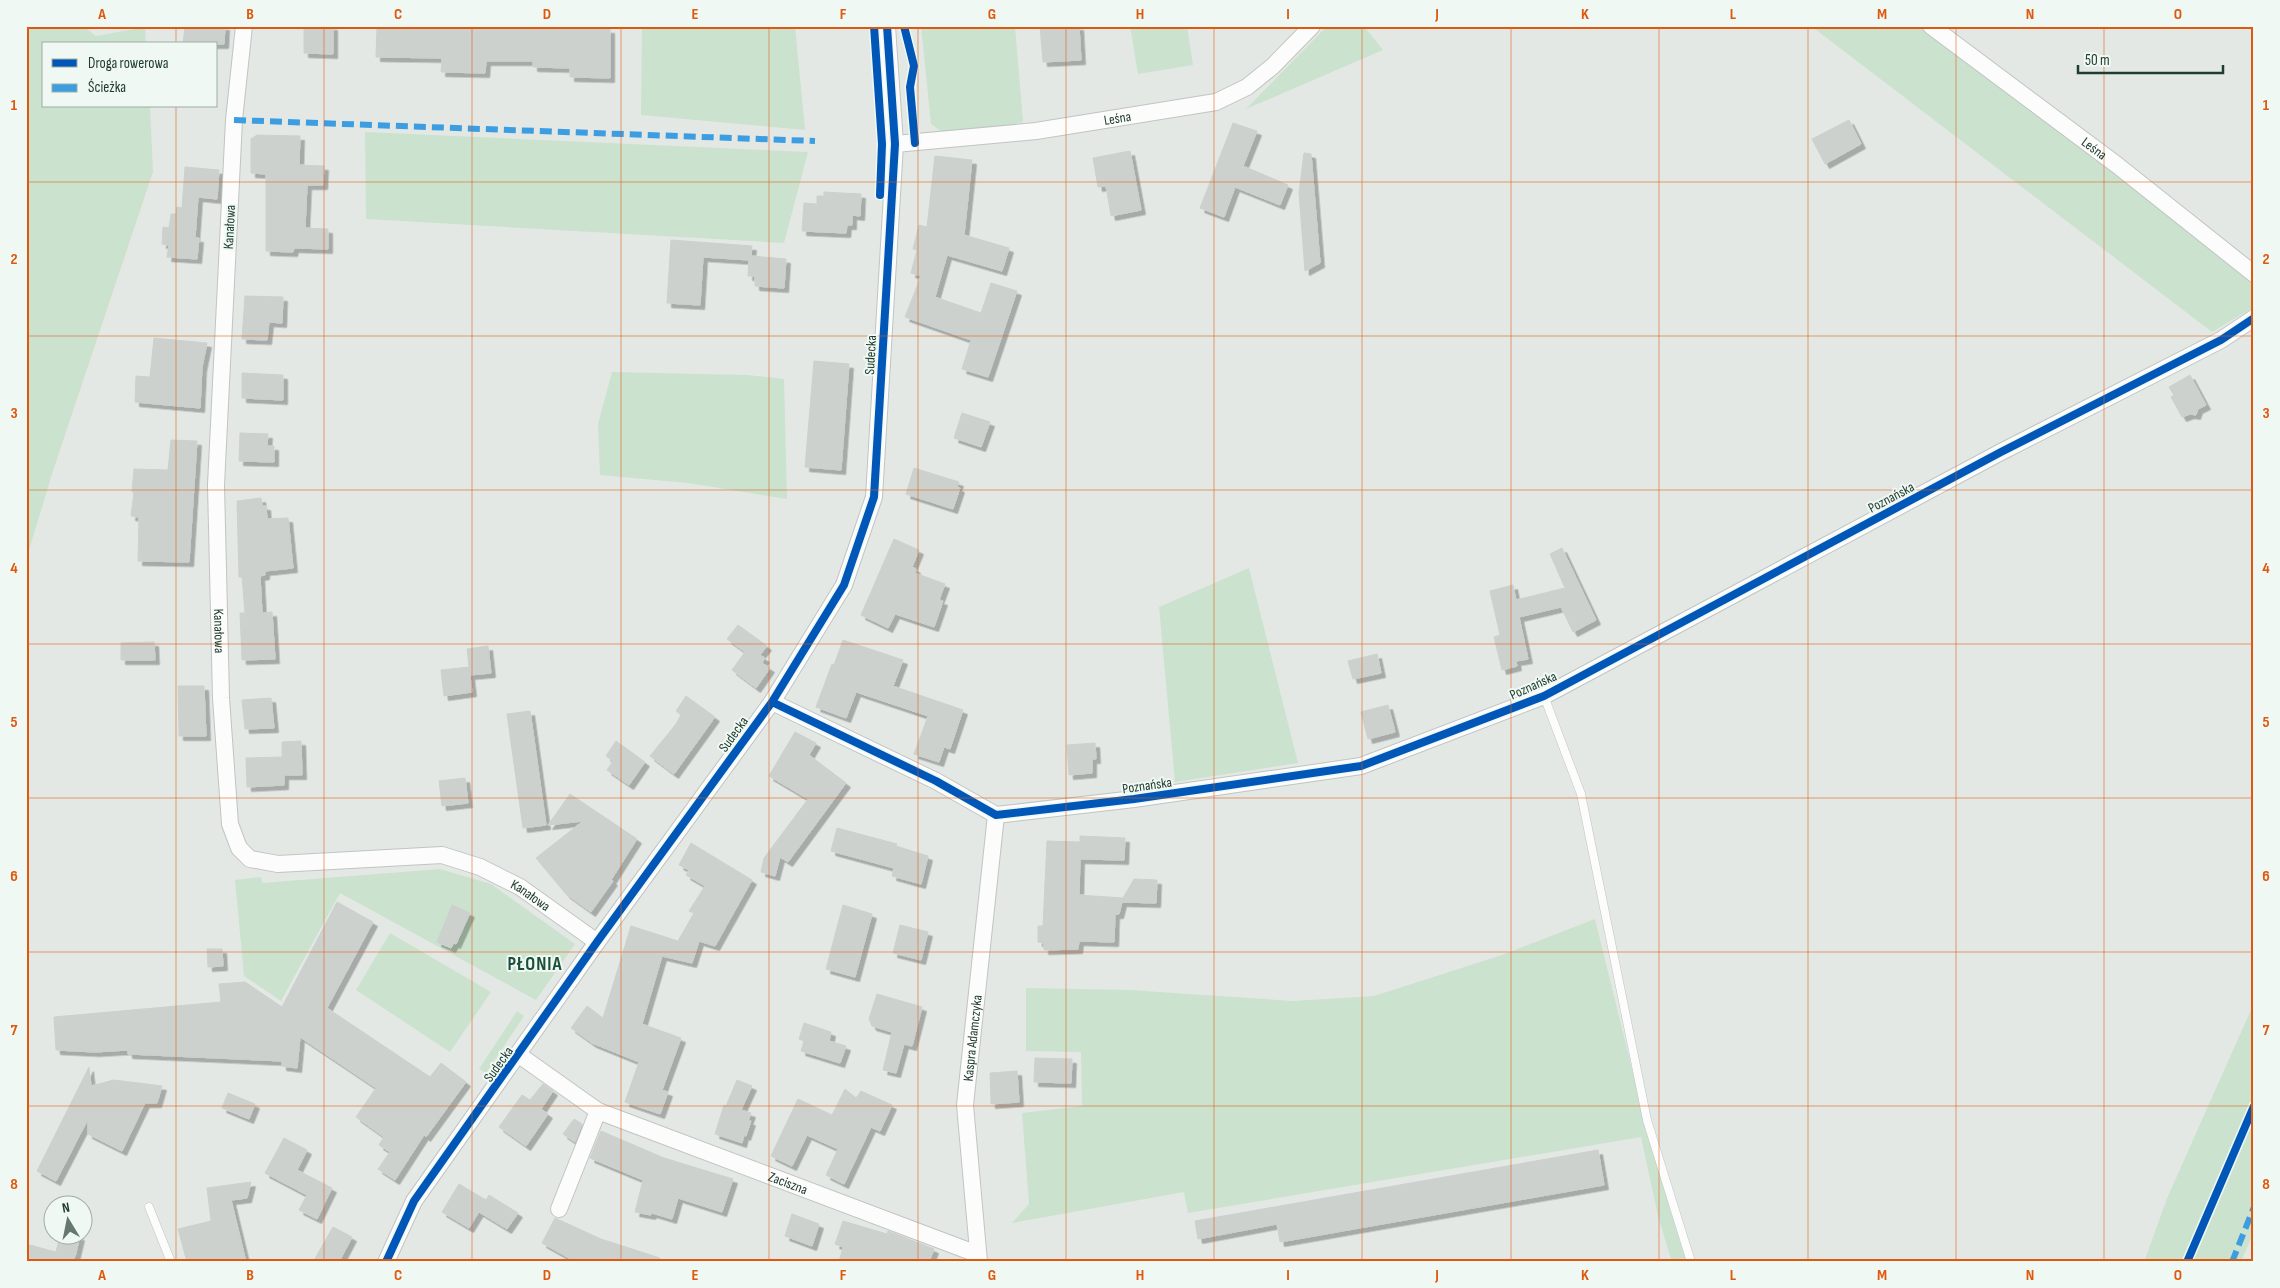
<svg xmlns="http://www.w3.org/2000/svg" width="2280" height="1288" font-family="'Sofia Sans Condensed',sans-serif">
<defs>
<filter id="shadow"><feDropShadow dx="4.5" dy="4.5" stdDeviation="0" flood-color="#0004"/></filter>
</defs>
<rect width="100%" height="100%" fill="#e3e8e5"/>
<!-- green -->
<path fill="#cbe2ce" d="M26,26H83L96,36L145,27L146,44H44V106H150L153,172L53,471L26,560Z
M642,26H795L805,130L641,115Z
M921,26H1015L1023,122L989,128L942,132L931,124Z
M1130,26H1187L1193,65L1138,74Z
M1327,26H1364L1383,50L1246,109Z
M1811,26H1922L2254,280V307L2212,332Z
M365,132L808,152L784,243L366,219Z
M612,372L747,375L784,379L787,499L688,483L600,475L598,424Z
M1249,568L1298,763L1175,782L1159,607Z
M440,869L491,884L575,944L536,1000L340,893L281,1001L244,976L235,880L261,877L262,883Z
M1595,919L1648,1134L1687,1262H1672L1658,1216L1641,1137L1188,1213L1184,1192L1012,1223L1029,1204L1022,1113L1082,1106L1081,1052L1026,1051V988L1130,990L1293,1001L1374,996L1502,955Z
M390,933L491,992L450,1052L356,990Z
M2254,1003V1096L2184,1262H2144L2168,1196Z
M517,1011L524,1016L486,1073L479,1069Z
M2254,1113V1231L2241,1262H2190Z"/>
<!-- building -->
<path fill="#ccd1ce" stroke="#cbd1ce" filter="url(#shadow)" d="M185,26H225L224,44H183Z
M304,26H333V54L304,53Z
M377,26H535V28L610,29V78L570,77V68L533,67V61H486L485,73L441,72L442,58L376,57Z
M1040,26H1079L1081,60L1043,62Z
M1849,120L1861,144L1825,164L1812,139Z
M1233,123L1257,131L1243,166L1288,185L1280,205L1235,187L1224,217L1200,208Z
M257,135L300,136L299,165L324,166L323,185H307L305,228L328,229V249L294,248L293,252L266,251V174L251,173V139Z
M1130,151L1141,210L1111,216L1106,186L1098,187L1093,158Z
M1304,153L1311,154L1320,263L1305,271L1299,193Z
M935,156L972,160L964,235L1009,248L1002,271L947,255L935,297L981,313L991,283L1017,291L988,377L962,369L971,340L905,317L921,276L911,273L917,250L913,249L919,225L927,227Z
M185,167L219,170L217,199L198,197L195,238H199L197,259L167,257L169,245L162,244L163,227L169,228L171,214H176L177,207L182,208Z
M824,192L861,194L860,216L852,215V225H847L846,233L802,231L804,203L817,204V196H824Z
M671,240L752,246L751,256L786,259L784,288L755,286V276H748L749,260L703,257L700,305L667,303Z
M245,296L283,297L282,323L269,322L267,340L242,339Z
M154,338L207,343L202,367L200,408L135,402L136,376L150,377Z
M814,361L849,364L841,470L805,467Z
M242,373L283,375V400L242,398Z
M2190,375L2206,405L2198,409L2196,415L2190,414L2182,417L2171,397L2174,395L2169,387Z
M962,413L990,422L981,447L954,438Z
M240,433L268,434L267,446H274V462L239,461Z
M171,440L197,441L189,562L138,561L139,517L131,516L134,492H132L134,469L168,470Z
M914,468L959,482L957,487L960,488L953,509L906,494Z
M261,498L262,506H266L267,519L288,518L293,568L265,571V575L260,576L262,613L272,612L275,659L242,660L240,613H245L242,577H239L237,501Z
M894,539L919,550L912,567L916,569L915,573L945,584L939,600L943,601L934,627L895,614L888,628L861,615Z
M1562,548L1596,620L1573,632L1561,607L1519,617L1528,659L1516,661L1517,666L1502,670L1494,637L1500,635L1490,591L1513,585L1516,600L1565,588L1550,554Z
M738,625L767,646L760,655L765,658L762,663L770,668L756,688L732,670L745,652L727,639Z
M843,640L903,660L893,686L963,710L950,749L944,747L939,762L914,754L928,716L856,692L846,718L816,707L832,664L834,665Z
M154,642L155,660H121V643Z
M488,646L491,673L470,675L467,649Z
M1377,654L1381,673L1353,679L1348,661Z
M469,667L472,692L444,696L441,670Z
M178,686H204L206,736H179Z
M686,696L715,717L674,774L650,756L676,724L681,715L676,711Z
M271,698L274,728L245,729L242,700Z
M1388,705L1395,732L1368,739L1361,712Z
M530,711L546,825L523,828L507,714Z
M795,732L816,743L809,755L846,783L788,862L780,857L775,876L761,872L764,858L808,799L769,776Z
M301,741L302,775H284V785L247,787L246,758L282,757V742Z
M616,741L645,762L629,785L607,770L613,761L606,756Z
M1095,743L1096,759H1092V773L1069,775L1067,745Z
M465,778L468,803L442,806L439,781Z
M570,794L637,839L611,880L613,881L591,912L566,894L536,858L583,821L548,825Z
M837,828L897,844L896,846L928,856L921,884L892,876L894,868L831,851Z
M1080,836L1125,838L1124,860L1080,859L1079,895L1123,898L1134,879L1157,880L1156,903L1122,902L1119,914H1115L1114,942L1079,941L1078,949L1044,950V943L1038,942V926H1043L1047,841L1080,842Z
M691,843L752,880L715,946L699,941L692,963L662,956L642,1024L681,1038L662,1090L668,1092L660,1114L625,1102L639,1062L592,1043L571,1028L587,1006L603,1018L631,926L678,941L694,913L689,911L705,886L686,875L689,870L679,865Z
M337,902L373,922L327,1008L430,1077L441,1063L466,1082L426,1137L424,1135L395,1180L378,1169L390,1152L379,1145L384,1137L356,1117L376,1088L300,1037L297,1068L282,1066V1061L128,1054V1050L95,1052L56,1050L54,1017L221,1002L219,984L245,982L282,1007Z
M452,905L470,913L456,944L454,943L451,948L437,942Z
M843,905L872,914L855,977L826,969Z
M900,925L928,932L921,960L893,953Z
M207,949H222L223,966L208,967Z
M877,994L922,1007L912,1046L904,1044L896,1073L883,1070L892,1032L872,1026L869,1019Z
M804,1023L831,1032L829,1041L846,1046L840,1063L801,1051L804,1041L799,1039Z
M1035,1058L1072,1059L1071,1083L1034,1082Z
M89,1067L91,1086L114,1080L162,1086L157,1103H145L122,1151L88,1134V1119L56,1181L37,1171Z
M1017,1071L1019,1102L991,1104L990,1073Z
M737,1080L752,1086L741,1110L751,1113L748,1121H751L746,1136L744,1135L742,1143L715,1134L724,1105L726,1106Z
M543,1084L553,1091L541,1109L548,1114L526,1146L499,1127L522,1095L530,1100Z
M845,1089L856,1098L861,1091L892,1105L880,1131L871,1127L844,1184L826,1175L838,1149L807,1135L792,1166L771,1156L798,1099L832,1115Z
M228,1093L255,1104L249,1119L222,1108Z
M574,1119L582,1124L575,1142L563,1134Z
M601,1131L664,1158L733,1179L722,1212L678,1198L672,1219L652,1213L651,1215L635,1212L643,1180L590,1158Z
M284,1138L307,1150L297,1170L332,1188L317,1219L299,1210L307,1195L265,1173Z
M1598,1150L1604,1185L1280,1242L1277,1224L1198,1239L1195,1221Z
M251,1182L247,1198L231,1200L246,1262H187L178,1229L211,1221L207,1188Z
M459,1184L486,1200L469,1228L442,1212Z
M489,1195L518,1213L507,1229L479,1212Z
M792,1214L819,1224L812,1246L785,1236Z
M555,1218L601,1239L660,1258V1262H576L542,1243Z
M843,1221L887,1234L888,1231L934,1249L929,1262H839L843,1247L835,1244Z
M333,1227L352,1237L339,1262H313Z
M60,1236H80L75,1257L56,1252L74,1257L73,1262H35L26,1259V1244L56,1252Z"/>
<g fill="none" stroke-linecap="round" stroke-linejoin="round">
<defs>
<path id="lane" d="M1544,696L1581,794L1647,1120L1691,1262
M149,1207L171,1262"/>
<g id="street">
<path id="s1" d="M244,26L234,120L216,485L221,698L230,824L239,848L250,859L278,864L442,855L480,867L520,887L597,942"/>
<path id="s2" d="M1931,26L2117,165L2254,274"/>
<path id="s3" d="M895,144L1036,131L1216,102L1247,87L1273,66L1312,26"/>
<path d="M772,702L936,781L996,815L1134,799L1361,766L1544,696L2001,452L2221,340L2254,318"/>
<path id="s4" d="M519,1055L598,1111L977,1254"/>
<path d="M559,1209L598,1111"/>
<path d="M386,1262L414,1201L597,942L772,702L844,585L874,497L895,144L887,26"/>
<path id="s5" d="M979,1262L965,1105L996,815"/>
</g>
</defs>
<!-- lane casing -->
<use href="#lane" stroke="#c0c5c2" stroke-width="9"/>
<!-- street casing -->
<use href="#street" stroke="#c0c5c2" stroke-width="18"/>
<!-- lane -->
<use href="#lane" stroke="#fbfcfb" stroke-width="8"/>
<!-- street -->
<use href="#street" stroke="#fbfcfb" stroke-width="16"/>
<!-- quiet -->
<path stroke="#3c9ee1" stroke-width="6" stroke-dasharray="12 6" stroke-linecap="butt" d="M234,120L815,141
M2232,1262L2254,1207"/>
<defs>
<path id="cycleway" d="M874,26L882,144L880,195
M904,26L914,66L910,87L915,143
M772,702L936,781L996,815L1134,799L1361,766L1544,696L2001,452L2221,340L2254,318
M386,1262L414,1201L597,942L772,702L844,585L874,497L895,144L887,26
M2187,1262L2254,1106"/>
</defs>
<!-- cycleway casing -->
<use href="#cycleway" stroke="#f0f8f3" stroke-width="11"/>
<!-- cycleway -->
<use href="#cycleway" stroke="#0057b8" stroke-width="8"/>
</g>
<!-- grid -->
<path fill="none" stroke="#de580e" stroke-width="1" stroke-opacity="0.55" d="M176,26V44M324,26V1262M472,26V1262M621,26V1262M769,26V1262M918,26V1262M1066,26V1262M1214,26V1262M1362,26V1262M1511,26V1262M1659,26V1262M1808,26V1262M1956,26V1262M2104,26V1262M176,106V1262M26,182H2254M26,336H2254M26,490H2254M26,644H2254M26,798H2254M26,952H2254M26,1106H2254"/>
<g text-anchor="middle" stroke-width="4" stroke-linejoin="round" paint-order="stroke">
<!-- street labels -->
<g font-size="14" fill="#203c2f" stroke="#f0f8f3">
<text dy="5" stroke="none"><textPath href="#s3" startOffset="224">Leśna</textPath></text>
<text dy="5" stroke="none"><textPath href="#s2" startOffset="204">Leśna</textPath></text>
<text transform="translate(229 227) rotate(-87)" y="5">Kanałowa</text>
<text transform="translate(870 355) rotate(-87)" y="5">Sudecka</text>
<text transform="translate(1891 497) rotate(-28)" y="5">Poznańska</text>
<text dy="5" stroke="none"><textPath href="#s1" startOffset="606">Kanałowa</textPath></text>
<text transform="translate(1533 685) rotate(-24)" y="5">Poznańska</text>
<text transform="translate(733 734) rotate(-54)" y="5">Sudecka</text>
<text transform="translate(1147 785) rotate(-8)" y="5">Poznańska</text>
<text dy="5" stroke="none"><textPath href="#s1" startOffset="1131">Kanałowa</textPath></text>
<text dy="5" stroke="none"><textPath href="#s5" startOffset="225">Kaspra Adamczyka</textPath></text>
<text transform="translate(498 1064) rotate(-54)" y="5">Sudecka</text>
<text dy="5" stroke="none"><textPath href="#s4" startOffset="300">Zaciszna</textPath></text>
</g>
<!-- district labels -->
<g font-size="19" font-weight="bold" letter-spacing="1" fill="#1c4f39" stroke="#f0f8f3">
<text x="535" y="970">PŁONIA</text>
</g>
</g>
<!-- border -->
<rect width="2280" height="1288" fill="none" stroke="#f0f8f3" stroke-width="55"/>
<!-- legend -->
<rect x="42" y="42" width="175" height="65" fill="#f0f8f3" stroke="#9dada5"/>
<rect x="52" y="59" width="25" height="8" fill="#0057b8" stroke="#9dada5"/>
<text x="88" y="68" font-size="15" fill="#203c2f">Droga rowerowa</text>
<rect x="52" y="84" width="25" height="8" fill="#3c9ee1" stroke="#9dada5"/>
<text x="88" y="92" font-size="15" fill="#203c2f">Ścieżka</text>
<!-- north arrow -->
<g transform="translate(68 1220) rotate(350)"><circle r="24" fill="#f0f8f3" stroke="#9dada5"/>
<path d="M0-4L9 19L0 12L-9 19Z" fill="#64786f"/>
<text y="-8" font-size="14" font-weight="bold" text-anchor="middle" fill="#203c2f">N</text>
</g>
<!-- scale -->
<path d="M2078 65v8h145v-8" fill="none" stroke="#203c2f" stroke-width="2.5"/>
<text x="2085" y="65" font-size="15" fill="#203c2f" stroke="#f0f8f3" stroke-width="4" paint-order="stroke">50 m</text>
<rect x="28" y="28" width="2224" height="1232" fill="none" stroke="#de580e" stroke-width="2"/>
<g font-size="16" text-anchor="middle" font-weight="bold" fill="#de580e">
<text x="102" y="19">A</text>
<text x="250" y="19">B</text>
<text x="398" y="19">C</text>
<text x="547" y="19">D</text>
<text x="695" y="19">E</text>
<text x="843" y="19">F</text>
<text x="992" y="19">G</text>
<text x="1140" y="19">H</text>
<text x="1288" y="19">I</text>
<text x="1437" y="19">J</text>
<text x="1585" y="19">K</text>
<text x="1733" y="19">L</text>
<text x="1882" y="19">M</text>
<text x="2030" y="19">N</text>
<text x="2178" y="19">O</text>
<text x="14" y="110">1</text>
<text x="2266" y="110">1</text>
<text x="14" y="264">2</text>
<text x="2266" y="264">2</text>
<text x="14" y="418">3</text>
<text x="2266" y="418">3</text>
<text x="14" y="573">4</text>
<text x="2266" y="573">4</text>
<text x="14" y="727">5</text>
<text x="2266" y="727">5</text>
<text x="14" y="881">6</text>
<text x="2266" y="881">6</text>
<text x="14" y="1035">7</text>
<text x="2266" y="1035">7</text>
<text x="14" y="1189">8</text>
<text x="2266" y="1189">8</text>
<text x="102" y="1280">A</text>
<text x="250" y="1280">B</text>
<text x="398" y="1280">C</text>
<text x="547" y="1280">D</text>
<text x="695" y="1280">E</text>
<text x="843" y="1280">F</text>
<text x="992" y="1280">G</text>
<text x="1140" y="1280">H</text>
<text x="1288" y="1280">I</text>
<text x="1437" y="1280">J</text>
<text x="1585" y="1280">K</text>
<text x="1733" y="1280">L</text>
<text x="1882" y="1280">M</text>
<text x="2030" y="1280">N</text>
<text x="2178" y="1280">O</text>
</g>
</svg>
